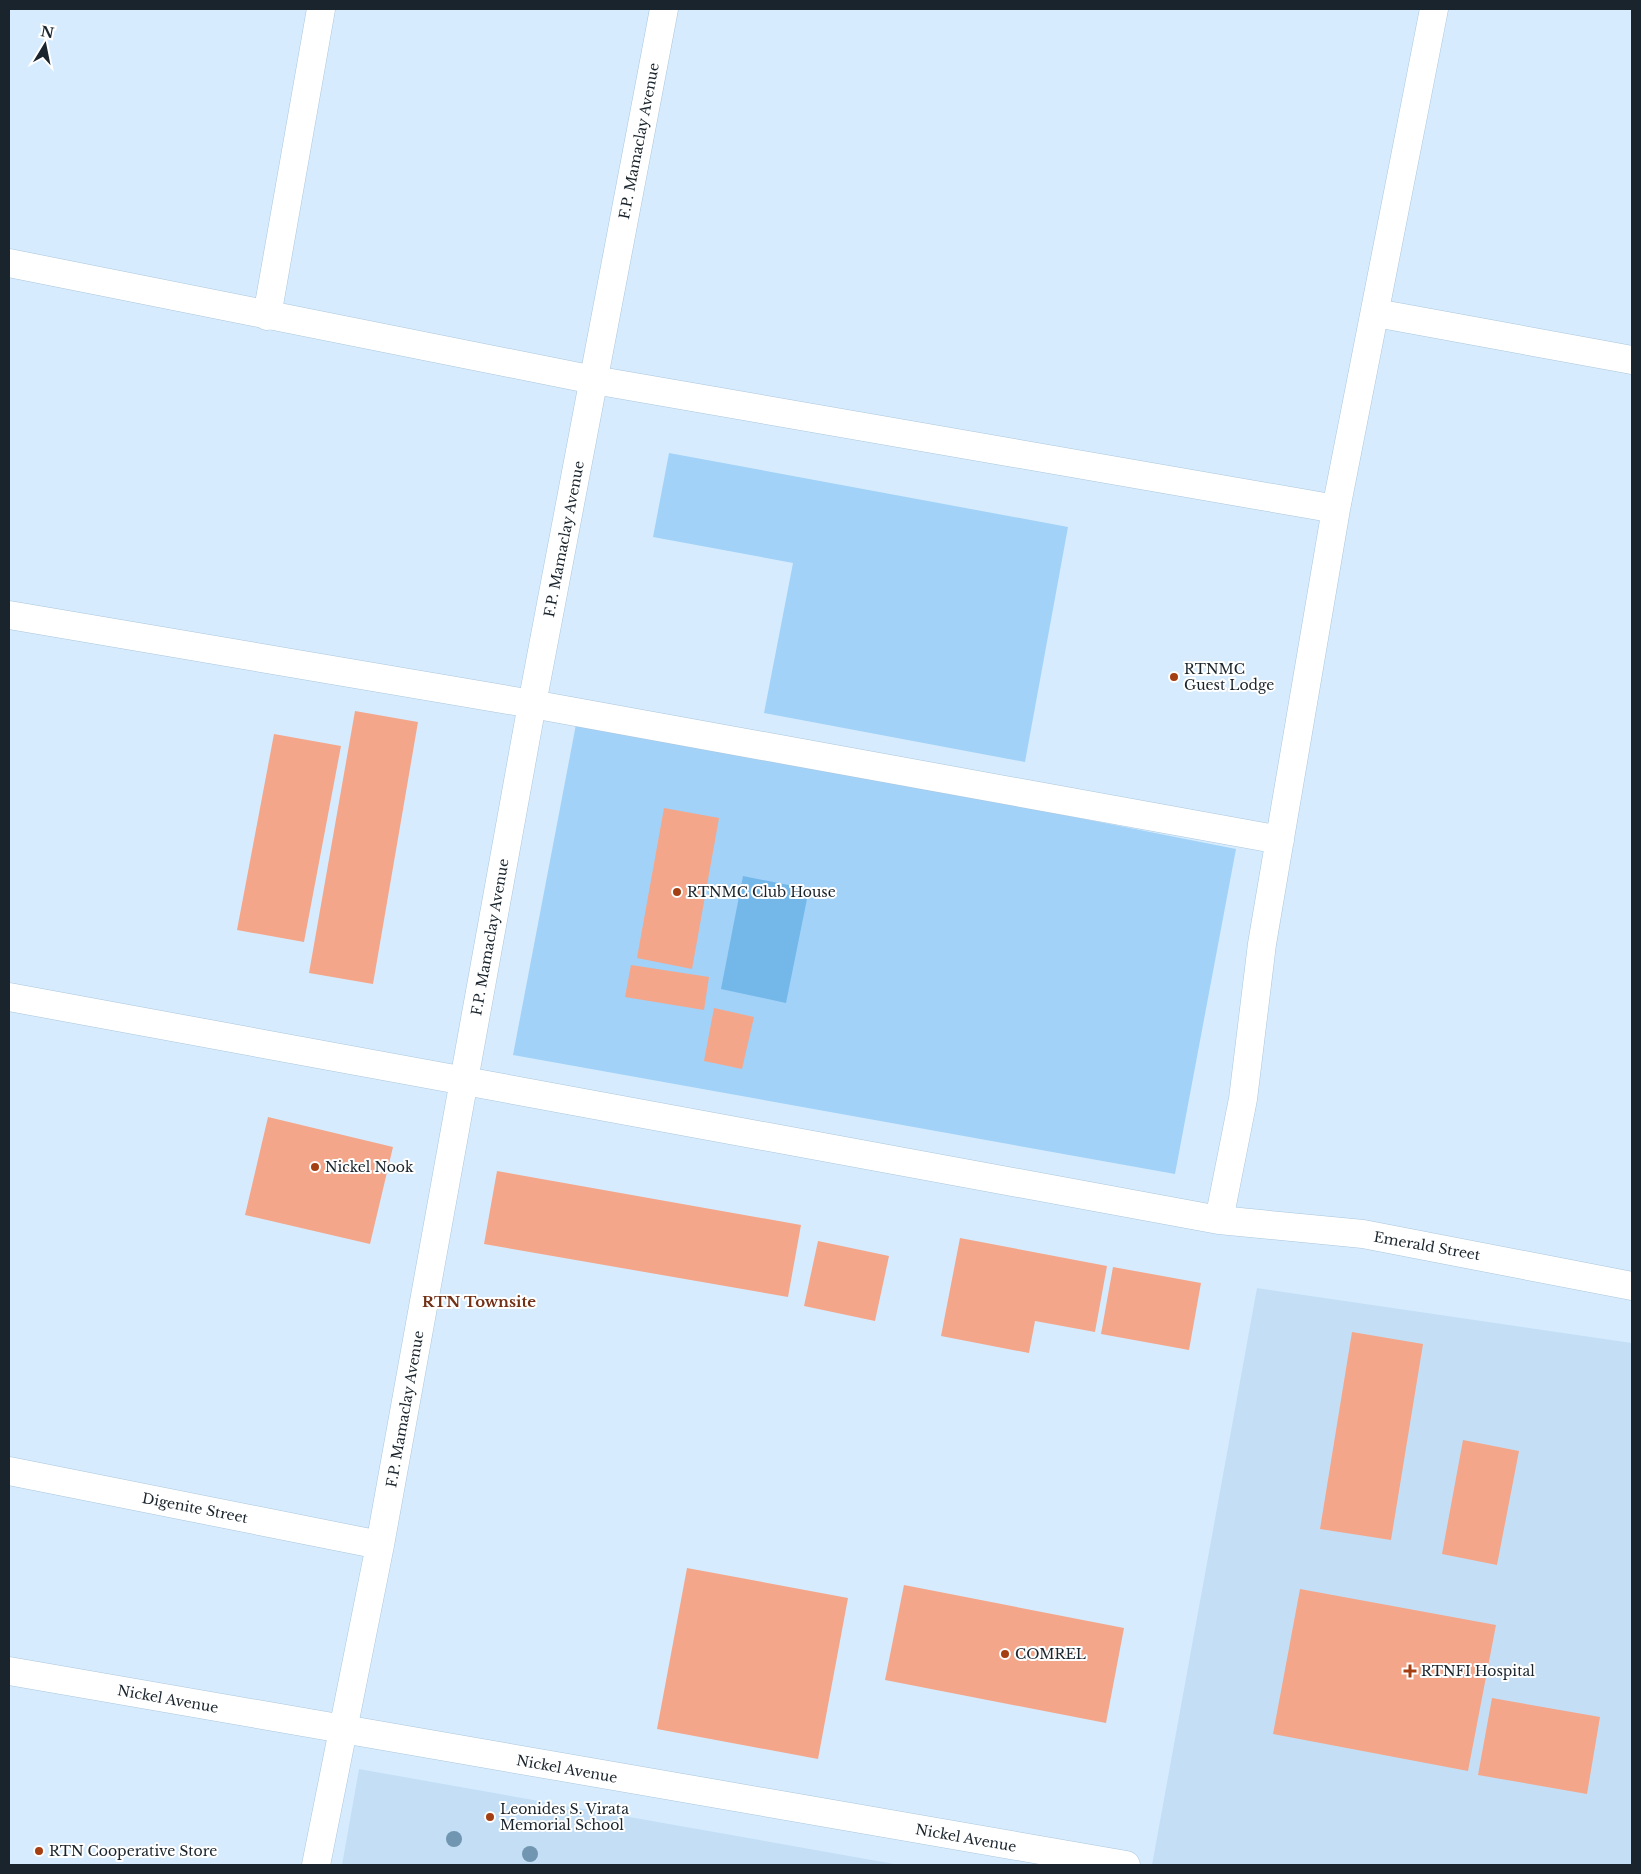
<svg xmlns="http://www.w3.org/2000/svg" width="1641" height="1874" font-family="'Libre Baskerville',serif">
<rect width="100%" height="100%" fill="#d6ecfe"/>
<!-- built -->
<path fill="#c4dff5" d="M1257,1288L1632,1343V1865H1152Z
M359,1769L900,1865H342Z"/>
<!-- green -->
<path fill="#a2d2f8" d="M669,453L1068,527L1025,762L764,713L793,563L653,537Z
M577,719L1236,849L1175,1174L513,1055Z"/>
<!-- water -->
<path fill="#74b8ea" d="M743,876L809,889L786,1003L721,989Z"/>
<!-- building -->
<path fill="#f4a68a" d="M355,711L418,722L373,984L309,973Z
M274,734L341,746L304,942L237,930Z
M664,808L719,818L692,969L637,958Z
M631,965L709,977L704,1010L625,997Z
M714,1008L754,1017L742,1069L704,1061Z
M268,1117L393,1147L370,1244L245,1215Z
M497,1171L801,1225L788,1297L484,1244Z
M960,1238L1107,1266L1095,1332L1035,1321L1029,1353L941,1336Z
M818,1241L889,1256L875,1321L804,1306Z
M1113,1267L1201,1283L1189,1350L1101,1334Z
M1352,1332L1423,1344L1391,1540L1320,1529Z
M1463,1440L1519,1451L1497,1565L1442,1554Z
M687,1568L848,1598L818,1759L657,1729Z
M904,1585L1124,1628L1106,1723L885,1680Z
M1300,1589L1496,1625L1468,1771L1273,1734Z
M1492,1698L1600,1717L1587,1794L1478,1775Z"/>
<g fill="none" stroke-linecap="round" stroke-linejoin="round">
<defs>
<path id="minor" d="M9,263L594,380L1336,509
M1376,313L1632,360
M267,316L321,9
M9,615L532,704L1280,840
M9,997L1219,1220L1363,1234L1632,1286
M1219,1220L1243,1099L1262,944L1336,509L1434,9
M9,1471L380,1545
M9,1671L1126,1865
M316,1865L380,1545L532,704L664,9"/>
</defs>
<!-- minor casing -->
<use href="#minor" stroke="#aac6dc" stroke-width="29"/>
<!-- minor -->
<use href="#minor" stroke="#fff" stroke-width="28"/>
</g>
<!-- trees -->
<g fill="#7196b1">
<circle cx="454" cy="1839" r="8"/>
<circle cx="530" cy="1854" r="8"/>
</g>
<!-- markers -->
<g fill="#a43e13" stroke="#fff" stroke-width="2">
<circle cx="1174" cy="677" r="5"/>
<circle cx="677" cy="892" r="5"/>
<circle cx="315" cy="1167" r="5"/>
<circle cx="1005" cy="1654" r="5"/>
<path d="M1407.5 1663.5h5v5h5v5h-5v5h-5v-5h-5v-5h5z"/>
<circle cx="490" cy="1817" r="5"/>
<circle cx="39" cy="1851" r="5"/>
</g>
<g text-anchor="middle" stroke-width="4" stroke-linejoin="round" paint-order="stroke">
<!-- street labels -->
<g font-size="14" fill="#1a242c" stroke="#fff">
<text transform="translate(639 141) rotate(-79)" y="5">F.P. Mamaclay Avenue</text>
<text transform="translate(564 539) rotate(-79)" y="5">F.P. Mamaclay Avenue</text>
<text transform="translate(490 937) rotate(-80)" y="5">F.P. Mamaclay Avenue</text>
<text transform="translate(1427 1246) rotate(10)" y="5">Emerald Street</text>
<text transform="translate(405 1409) rotate(-80)" y="5">F.P. Mamaclay Avenue</text>
<text transform="translate(195 1508) rotate(11)" y="5">Digenite Street</text>
<text transform="translate(168 1699) rotate(10)" y="5">Nickel Avenue</text>
<text transform="translate(567 1769) rotate(10)" y="5">Nickel Avenue</text>
<text transform="translate(966 1838) rotate(10)" y="5">Nickel Avenue</text>
</g>
<!-- poi labels -->
<g font-size="14" fill="#1a242c" stroke="#fff" text-anchor="start">
<text x="1184" y="674">RTNMC<tspan x="1184" dy="16">Guest Lodge</tspan></text>
<text x="687" y="897">RTNMC Club House</text>
<text x="325" y="1172">Nickel Nook</text>
<text x="1015" y="1659">COMREL</text>
<text x="1421" y="1676">RTNFI Hospital</text>
<text x="500" y="1814">Leonides S. Virata<tspan x="500" dy="16">Memorial School</tspan></text>
<text x="49" y="1856">RTN Cooperative Store</text>
</g>
<!-- neighbourhood labels -->
<g font-size="15" font-weight="bold" fill="#723017" stroke="#fff">
<text x="479" y="1307">RTN Townsite</text>
</g>
</g>
<!-- border -->
<rect width="1641" height="1874" fill="none" stroke="#1a242c" stroke-width="20"/>
<!-- north arrow -->
<g transform="translate(45 45) rotate(10)" stroke="#ffffff" stroke-width="4" paint-order="stroke">
<path d="M0-4L9 19L0 12L-9 19Z" fill="#1a242c"/>
<text y="-8" font-size="14" font-weight="bold" text-anchor="middle" fill="#1a242c">N</text>
</g>
</svg>
